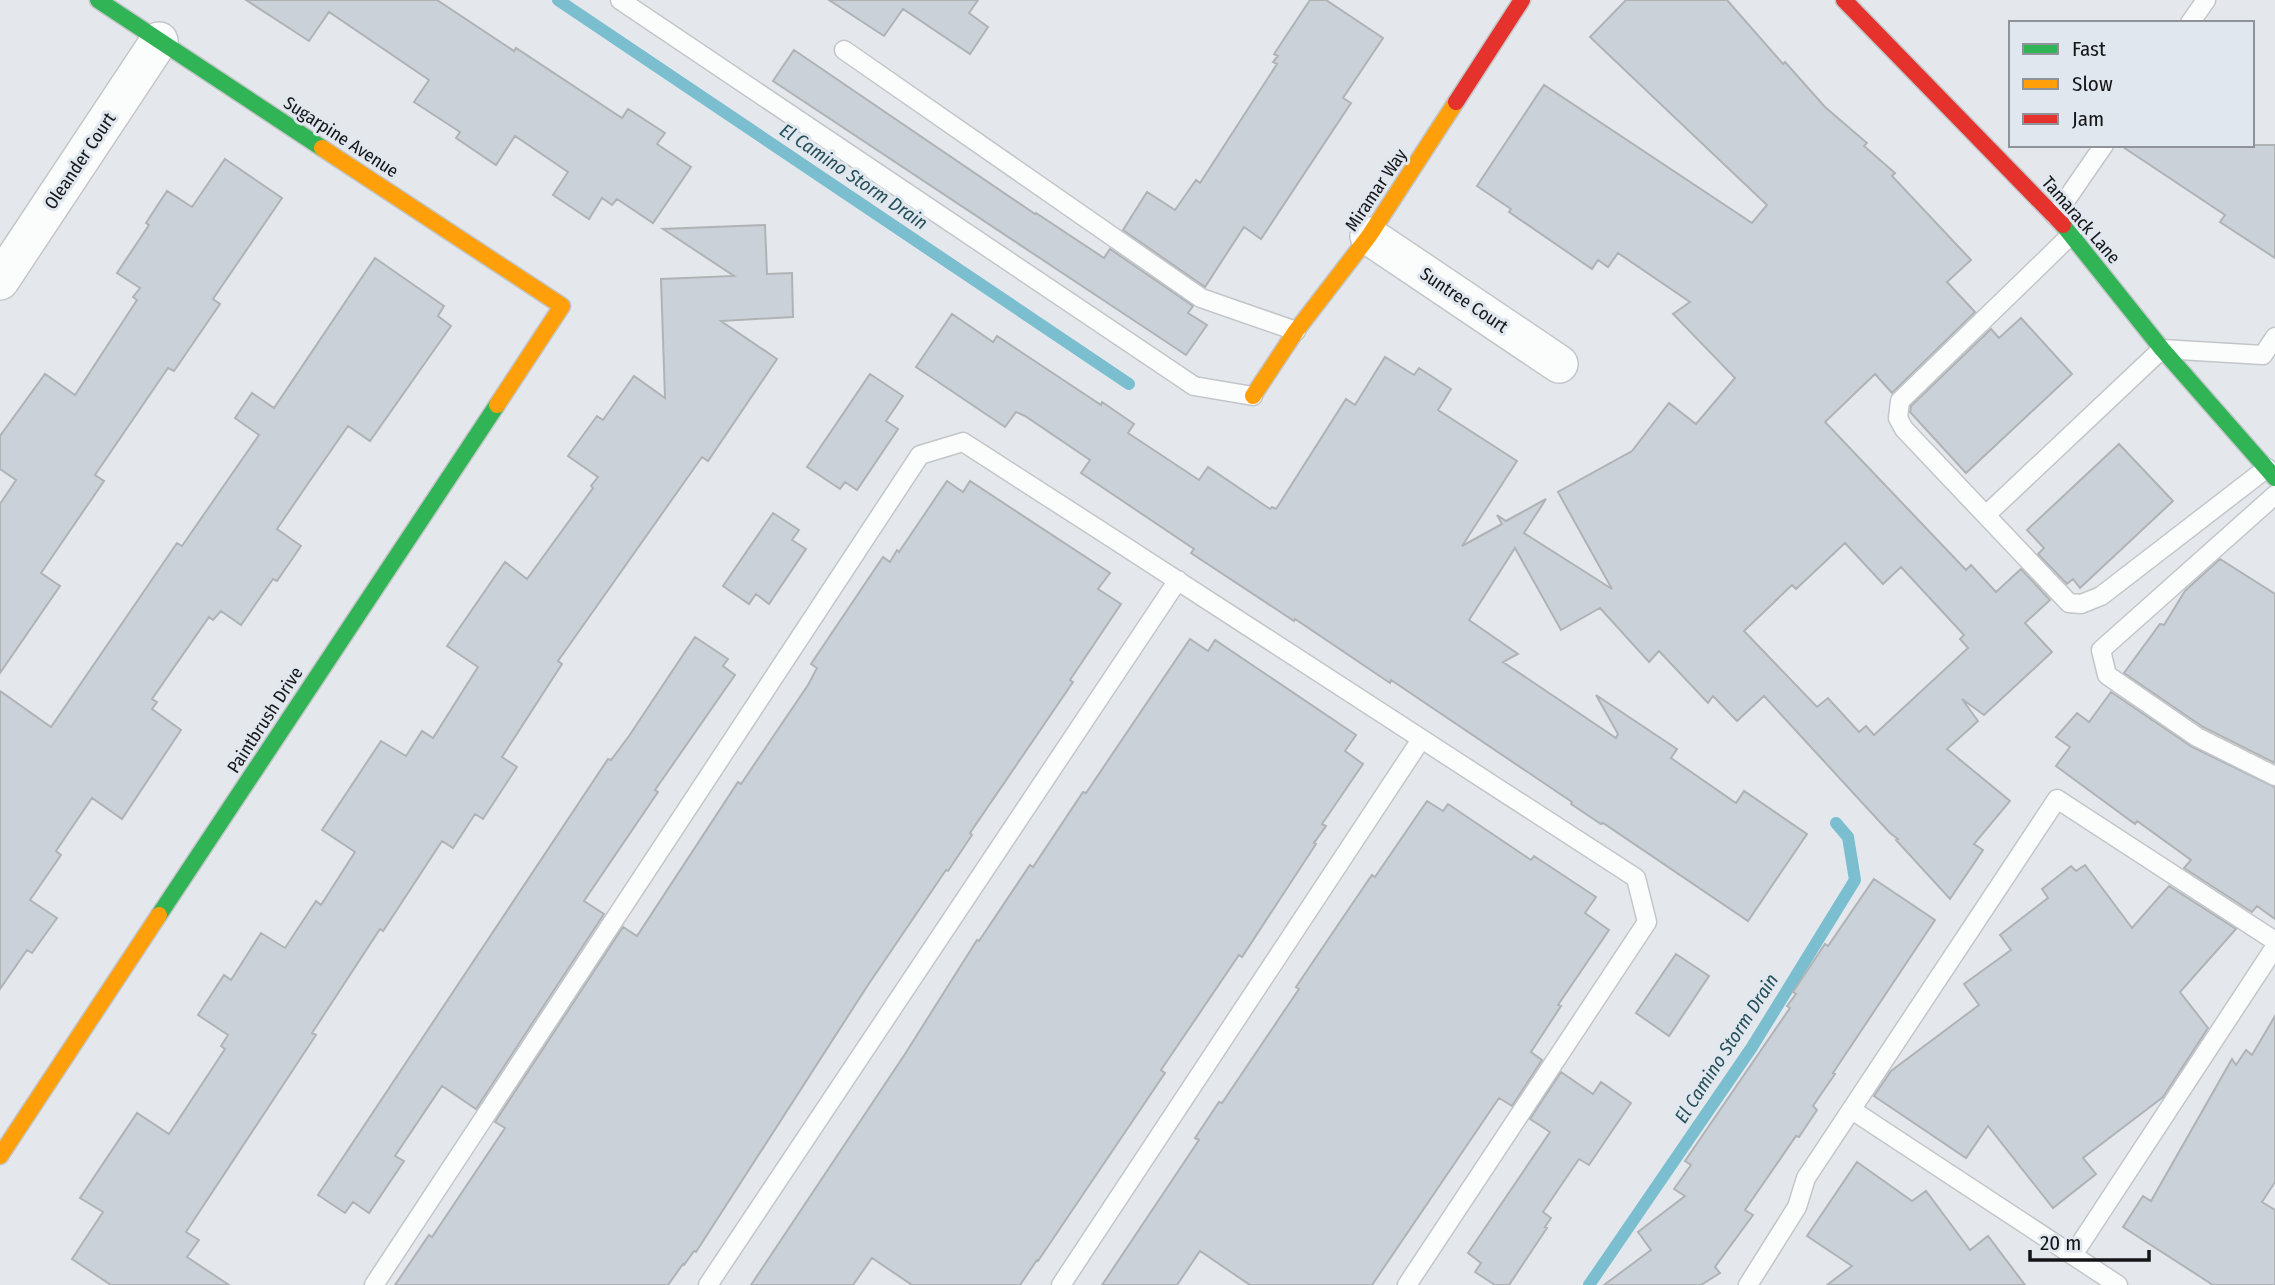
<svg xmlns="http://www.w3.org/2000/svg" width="2275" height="1285" font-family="'Fira Sans Condensed',sans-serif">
<rect width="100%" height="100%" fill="#e4e8ec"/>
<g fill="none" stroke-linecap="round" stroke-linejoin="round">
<!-- stream -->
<path stroke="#7abecf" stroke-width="12" d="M558,0L1129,384
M1589,1285L1752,1047L1855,880L1848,837L1836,823"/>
</g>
<!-- building -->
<path fill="#cad1d9" stroke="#b0b3b6" stroke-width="2" fill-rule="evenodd" d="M246,0H437L514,51L516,48L622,118L628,109L665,133L657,144L691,167L653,223L617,199L612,205L602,198L589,219L553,195L568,172L515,136L496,165L456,138L460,132L414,102L429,80L329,12L309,41Z
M829,0H978L969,13L988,27L970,54L903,9L884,36Z
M1310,0H1326L1383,38L1343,98L1351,103L1261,239L1244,227L1205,287L1123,230L1147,192L1175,210L1196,180L1200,183L1277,64L1273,62L1278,56L1274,54Z
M1626,0H1727L1783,64L1785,62L1825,107L1867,143L1864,146L1895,173L1892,176L1971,260L1947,282L1975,312L1892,393L1875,374L1825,422L1966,570L1971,565L1996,592L2021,569L2050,600L2025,623L2052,652L1984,715L1962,699L1978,721L1947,749L2010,801L1974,844L1983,850L1950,899L1896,840L1898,839L1890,833L1764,696L1737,721L1713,696L1708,703L1659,651L1649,662L1600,608L1561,630L1515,548L1469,620L1518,654L1503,662L1616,738L1618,734L1596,695L1677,749L1671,758L1736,803L1744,791L1807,834L1748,921L1603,823L1601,824L1571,804L1572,802L1391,680L1390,683L1295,619L1294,621L1191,553L1194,549L1081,473L1090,460L1025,416L1016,412L1005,427L916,367L952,314L993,342L997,336L1101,405L1102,402L1134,424L1128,433L1199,480L1208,467L1270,509L1272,507L1276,509L1346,399L1355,405L1385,357L1414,375L1419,368L1451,389L1438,410L1517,461L1462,546L1502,524L1497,515L1506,521L1546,499L1524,533L1612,589L1558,492L1632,451L1669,403L1696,424L1735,378L1673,314L1690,302L1618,253L1608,267L1598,260L1592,269L1509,212L1511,209L1477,186L1544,85L1752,223L1767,205L1590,37ZM1845,543L1883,584L1901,567L1964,635L1960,639L1968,648L1874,735L1866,726L1859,732L1828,698L1817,707L1744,631L1792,585L1796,589Z
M794,50L1035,214L1036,213L1104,258L1110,249L1193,306L1188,313L1207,325L1186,355L773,81Z
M2120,145H2275V258L2220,222L2225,215Z
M225,159L282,198L213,299L220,304L174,371L168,368L95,475L104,481L41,573L60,586L0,673V504L16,480L0,469V436L45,374L75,395L137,300L133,297L140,288L117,273L149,225L146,223L167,191L192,207Z
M765,225L767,274L792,273L793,317L721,321L777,359L708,461L702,457L558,661L562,664L502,757L517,767L483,819L475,814L453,848L442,841L383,931L380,929L312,1033L316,1035L186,1232L199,1240L187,1257L229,1285H111L72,1259L103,1212L80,1198L137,1113L169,1134L225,1049L221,1046L228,1035L198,1015L224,975L231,980L261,933L285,948L316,901L321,905L355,852L322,830L381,741L406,756L422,731L433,738L478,667L447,646L505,562L527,579L593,488L591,486L598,477L568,456L597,416L603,420L634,376L665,398L661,279L734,276L663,229Z
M375,258L444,306L438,316L451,326L370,441L348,426L307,485L277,529L301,546L277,581L273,579L241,625L221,611L213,620L209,617L152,699L157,702L152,709L181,730L122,819L92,798L56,851L61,855L30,900L57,918L32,953L27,950L0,989V691L51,727L177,543L182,546L259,435L235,418L252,393L274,408Z
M2021,318L2072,374L1966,473L1910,412L1911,406L1991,329L1999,338Z
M870,374L903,396L886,421L898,429L857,490L845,482L840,489L807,467Z
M2119,444L2173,501L2080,588L2073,579L2067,584L2038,554L2044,548L2027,530Z
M947,481L963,492L970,481L1110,573L1098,589L1121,604L1070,680L1073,682L970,833L972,835L948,871L946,870L868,985L696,1252L694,1251L684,1265L683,1264L668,1285H395L429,1235L432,1237L505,1128L495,1122L623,927L637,936L738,782L741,784L808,685L817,668L811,664L883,557L890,562L897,550L899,552Z
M773,513L799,530L792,540L806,549L769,604L756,594L749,604L723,586Z
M2220,559L2275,594V763L2203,727L2124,673L2160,624L2164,625L2185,591Z
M695,637L728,659L723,666L735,675L655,790L658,792L584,901L604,914L476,1109L442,1086L395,1156L404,1161L369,1213L353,1202L345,1213L318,1195L608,759L611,760L629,736Z
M1190,639L1208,651L1215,640L1356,735L1345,751L1363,764L1322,824L1326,826L1314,843L1316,844L1242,957L1239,955L1161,1070L1165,1073L1038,1261L1037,1260L1020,1285H912L872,1258L853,1285H751L905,1054L977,940L979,941L1030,865L1033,867L1083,792L1086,793Z
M2111,692L2192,747L2275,787V919L2257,906L2252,912L2184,868L2191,860L2137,821L2135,824L2056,766L2070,747L2056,737L2077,713L2089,722Z
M1427,801L1443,811L1448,804L1531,860L1534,856L1596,897L1585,913L1609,930L1558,1005L1561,1006L1531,1052L1542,1060L1512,1106L1499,1098L1372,1285H1250L1200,1251L1177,1285H1102L1199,1140L1195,1138L1219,1102L1222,1103L1299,989L1296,987L1348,910L1372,875L1375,877Z
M2085,865L2132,928L2169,886L2236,929L2180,992L2208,1028L2163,1097L2083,1158L2096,1174L2053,1208L1988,1126L1966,1158L1874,1096L1891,1071L1979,1005L1964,984L2011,950L2000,935L2048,898L2042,889L2071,866L2076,871Z
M1874,879L1935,920L1833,1073L1835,1074L1813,1106L1817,1110L1799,1137L1796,1136L1745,1210L1753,1215L1715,1267L1720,1273L1701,1285H1604L1651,1250L1638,1232L1685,1196L1674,1189L1691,1165L1685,1161L1790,1008L1787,1006L1796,994L1793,992L1825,944L1828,946Z
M1676,954L1709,976L1669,1036L1636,1013Z
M2275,1016V1182L2262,1202L2275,1210V1285H2213L2123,1227L2143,1196L2151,1201L2232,1059L2236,1065L2246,1050L2252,1055Z
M1561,1072L1593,1094L1601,1082L1631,1103L1589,1165L1579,1159L1543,1212L1551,1218L1545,1227L1547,1228L1509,1285H1495L1475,1272L1481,1263L1468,1253L1550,1132L1530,1119Z
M1857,1162L1912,1201L1926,1191L1970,1250L1988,1236L2025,1285H1827L1852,1266L1807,1236Z"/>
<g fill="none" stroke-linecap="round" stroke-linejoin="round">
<defs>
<path id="lane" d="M620,0L1194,386L1253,396
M2190,23L2206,0
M844,50L1201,298L1296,331
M2055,216L2104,145
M2072,234L1900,401L1898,418L1904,429L2069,603L2081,604L2101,596L2267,468
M2275,495L2101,650L2107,675L2197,737L2275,776
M1986,515L2162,349L2263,355L2275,337
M1852,1110L2118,1285
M2073,1255L2275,947
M374,1285L920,455L963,442C1188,586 1410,734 1636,878L1647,922L1407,1285
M708,1285L1178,580
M1061,1285L1420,741
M1748,1285L1797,1207L1806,1178L2057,799L2275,941"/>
<path id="street" d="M1369,236L1559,364
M0,281L159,41"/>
<path id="fast" d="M98,0L322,148
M2063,225L2162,349L2275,478
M159,915L497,405"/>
<path id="slow" d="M322,148L562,306L497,405
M1253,396L1296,331L1369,236L1456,102
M0,1156L159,915"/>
<path id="jam" d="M1844,0L2063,225
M1456,102L1522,0"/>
</defs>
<!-- lane casing -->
<use href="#lane" stroke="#c3c6c9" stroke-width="21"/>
<!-- street casing -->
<use href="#street" stroke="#c3c6c9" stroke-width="40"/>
<!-- fast casing -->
<use href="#fast" stroke="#c3c6c9" stroke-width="19"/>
<!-- slow casing -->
<use href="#slow" stroke="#c3c6c9" stroke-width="19"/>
<!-- jam casing -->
<use href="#jam" stroke="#c3c6c9" stroke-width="19"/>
<!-- lane -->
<use href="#lane" stroke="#fbfcfc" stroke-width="18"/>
<!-- street -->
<use href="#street" stroke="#fbfcfc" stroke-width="37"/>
<!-- fast -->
<use href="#fast" stroke="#30b455" stroke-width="16"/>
<!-- slow -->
<use href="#slow" stroke="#ff9f0a" stroke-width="16"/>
<!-- jam -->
<use href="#jam" stroke="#e5322d" stroke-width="16"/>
</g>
<g text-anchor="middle" stroke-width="6" stroke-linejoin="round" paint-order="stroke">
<!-- street labels -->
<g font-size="18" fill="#131517" stroke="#e1e7ef">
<text transform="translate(341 137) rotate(33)" y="6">Sugarpine Avenue</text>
<text transform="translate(80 161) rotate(-56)" y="6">Oleander Court</text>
<text transform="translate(1376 190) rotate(-56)" y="6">Miramar Way</text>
<text transform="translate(2081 220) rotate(49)" y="6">Tamarack Lane</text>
<text transform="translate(1464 300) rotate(34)" y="6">Suntree Court</text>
<text transform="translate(265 720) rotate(-57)" y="6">Paintbrush Drive</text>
</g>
<!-- water labels -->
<g font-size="19" font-style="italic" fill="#254f59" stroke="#e1e7ef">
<text transform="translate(854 176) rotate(34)" y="7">El Camino Storm Drain</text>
<text transform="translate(1726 1048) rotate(-57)" y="7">El Camino Storm Drain</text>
</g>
</g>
<!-- legend -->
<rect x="2009" y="21" width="245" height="126" fill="#e1e7ef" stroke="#8f9399" stroke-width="2"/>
<rect x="2023" y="44" width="35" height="10" fill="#30b455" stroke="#8f9399" stroke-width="2"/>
<text x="2072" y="56" font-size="21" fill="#131517">Fast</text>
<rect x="2023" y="79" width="35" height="10" fill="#ff9f0a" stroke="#8f9399" stroke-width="2"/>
<text x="2072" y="91" font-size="21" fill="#131517">Slow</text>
<rect x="2023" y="114" width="35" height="10" fill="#e5322d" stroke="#8f9399" stroke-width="2"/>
<text x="2072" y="126" font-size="21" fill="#131517">Jam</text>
<!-- scale -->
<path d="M2030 1250v10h119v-10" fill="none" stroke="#131517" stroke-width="3.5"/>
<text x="2040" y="1250" font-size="21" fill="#131517" stroke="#e1e7ef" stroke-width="5" paint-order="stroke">20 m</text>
</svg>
